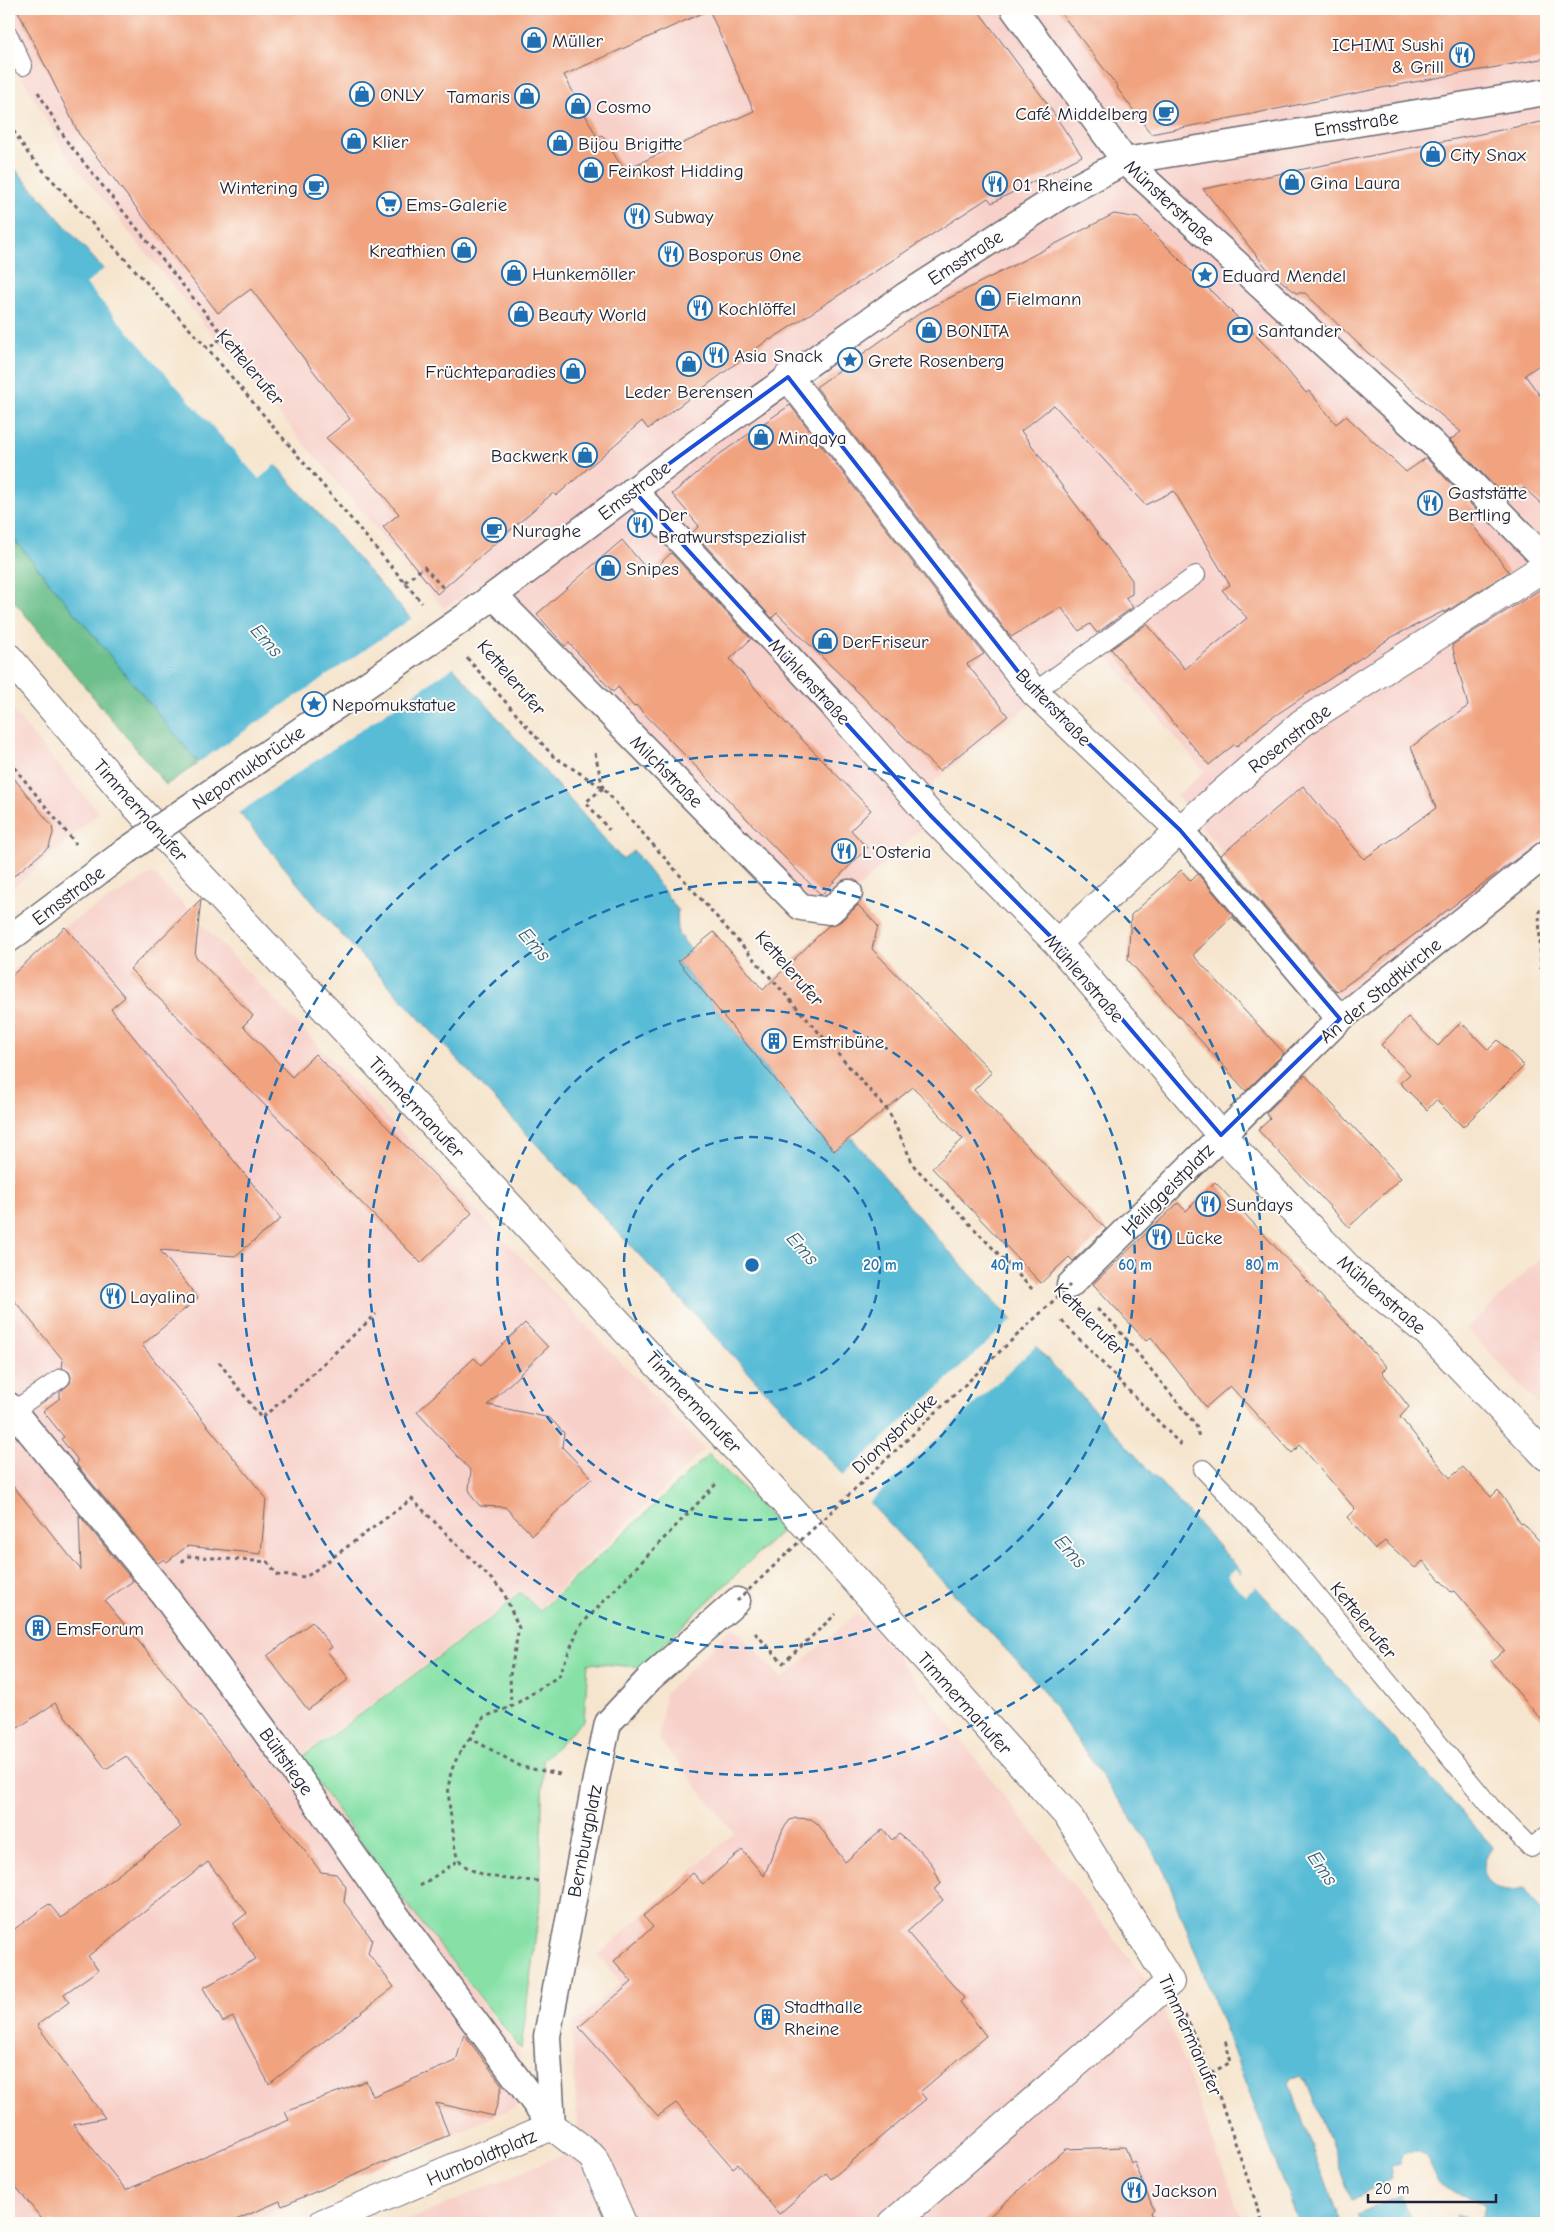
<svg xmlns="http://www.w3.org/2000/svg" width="1555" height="2232" font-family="'Comic Neue',sans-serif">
<rect width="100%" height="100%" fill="#fdfcf7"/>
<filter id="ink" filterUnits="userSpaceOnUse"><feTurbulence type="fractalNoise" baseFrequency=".02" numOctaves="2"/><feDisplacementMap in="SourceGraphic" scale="10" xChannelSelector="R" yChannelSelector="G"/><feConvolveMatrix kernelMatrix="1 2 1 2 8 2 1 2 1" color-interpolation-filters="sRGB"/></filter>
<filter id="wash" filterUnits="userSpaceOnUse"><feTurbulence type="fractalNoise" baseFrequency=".0096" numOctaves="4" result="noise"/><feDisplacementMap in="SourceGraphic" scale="20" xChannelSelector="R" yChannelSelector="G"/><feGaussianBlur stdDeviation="1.12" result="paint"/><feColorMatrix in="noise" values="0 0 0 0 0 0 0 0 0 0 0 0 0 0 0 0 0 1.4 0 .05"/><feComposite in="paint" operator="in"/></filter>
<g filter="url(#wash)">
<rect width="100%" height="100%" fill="#f6e5ce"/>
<!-- built -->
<path fill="#f7d0c9" d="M9,9H1546V841L1343,1005L1177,796L1204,771L1101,649L934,781L924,826L826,919L516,599L489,578L444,609L219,343L65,153L9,54Z
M9,707L99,813L9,891Z
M153,873L704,1449L540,1608L519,1589L496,1612L297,1759L520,2053L516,2107L248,2223H9V974L63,927Z
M1546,1252V1413L1467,1329Z
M857,1613L886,1642L1160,1998L1243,2223H402L578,2148L572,2026L621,1982L597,1956L734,1833L659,1739L665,1694L733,1626L782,1679Z"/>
<!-- green -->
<path fill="#87e1a7" stroke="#548271" d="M709,1454L783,1529L640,1667L588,1663L584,1720L543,1760L540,1902L521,2049L398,1893L300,1759L498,1613L520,1592L540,1611Z"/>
<!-- forest -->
<path fill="#6dbf8c" stroke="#487064" d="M9,533L199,763L166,785L9,595Z"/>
<!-- water -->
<path fill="#58bcd6" stroke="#3d6f88" d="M9,162L622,859L634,851L677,909L678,934L691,950L678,962L833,1151L851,1137L927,1227L1493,1847C1470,1874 1495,1900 1525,1888L1546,1918V2223H1460L1456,2215L1480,2222L1486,2203C1476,2199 1449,2192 1442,2185C1429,2172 1430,2140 1402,2155L1399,2164L1390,2166L1392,2179L1352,2200L1306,2081L1299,2076L1292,2078L1289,2084L1341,2223H1299L1166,1875L1150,1845L1039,1685L326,918L9,533Z
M1400,2195L1414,2223H1361L1357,2215Z"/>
<!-- pier -->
<path fill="#f6e5ce" d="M105,268L277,463L259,479L86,284Z
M412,618L455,666L237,814L196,764Z
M1014,1318L1038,1344L868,1504L842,1477Z
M1236,1568L1241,1574L1245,1571L1253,1580L1251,1581L1256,1587L1245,1596L1227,1576Z"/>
<g id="blocks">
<!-- building -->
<path fill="#f1a37f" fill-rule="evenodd" d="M17,9H977L1044,99L1082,156L992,203L988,198L770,340L769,339L648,429L642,421L556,496L553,493L437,594L383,527L399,514L367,476L326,438L350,419L251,289L218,313L79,134ZM709,10L754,111L624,170L602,135L597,137L564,75Z
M1058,9H1546V58L1387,87L1151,134L1117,88L1118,87Z
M1546,121V360L1525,375L1546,404V508L1524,488L1506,498L1450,440L1461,432L1367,352L1305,293H1296L1269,271L1203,189Z
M1114,214L1138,218L1272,352L1306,393L1309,391L1336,424L1346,416L1406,472L1426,458L1479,513L1468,519L1509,572L1444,613V611L1392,637L1264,723L1237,746L1235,744L1209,765L1111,649L1147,624L1185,669L1247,618L1222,590L1230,585L1174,491L1145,505L1054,405L1021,431L1132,580V594L1125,598L1133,607L1097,633L1090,624L1079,631L1061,607L1011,637L816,387L920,313Z
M790,405L984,654L967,664L1008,716L939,771L777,613L772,618L693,532L699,526L672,494L720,454Z
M622,540L650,573L671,553L751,639L730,659L779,716L871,810L851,830L867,848L821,895L636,705L634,707L618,687L613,692L569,643L565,646L537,614Z
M1546,586V837L1337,992L1221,855L1303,786L1364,859L1436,808L1411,747L1468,706L1452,645Z
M9,772L52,826L53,833L49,847L9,880Z
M1181,870L1191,881L1198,874L1244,929L1232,917L1193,955L1284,1053L1246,1091L1128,960L1131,915Z
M201,899L195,956L253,1016L243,1026L292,1077L315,1054L472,1213L421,1263L130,969Z
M858,905L878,926L872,949L992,1072L974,1090L1106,1229L1073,1261L1069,1257L1041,1283L932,1168L963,1139L913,1087L834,1151L678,961L714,932L763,990L828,926L840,922Z
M65,927L125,997L111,1009L281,1219L235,1256L160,1250L198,1298L142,1345L266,1498L261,1554L187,1546L167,1562L164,1559L158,1563L77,1465V1459L61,1439L64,1437L43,1411L60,1398V1392L70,1383L71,1377L69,1372L62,1368L63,1360L9,1294V978Z
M1408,1017L1438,1046L1461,1022L1488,1050L1498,1040L1524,1066L1463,1127L1436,1100L1427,1110L1400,1083L1410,1074L1381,1045Z
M1305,1075L1401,1178L1349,1227L1258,1130L1270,1119L1266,1113Z
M1215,1182L1387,1367L1382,1372L1409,1407L1400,1417L1450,1478L1463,1467L1491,1497L1498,1490L1521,1524L1523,1523L1546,1548V1725L1491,1661L1504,1650L1454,1591L1451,1592L1423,1561L1415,1568L1385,1541L1375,1549L1347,1517L1355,1509L1300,1445L1292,1453L1230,1386L1206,1407L1151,1337L1146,1341L1093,1284L1178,1203L1186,1211Z
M525,1323L548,1347L488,1405L550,1418L564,1433L562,1447L592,1478L532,1535L505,1507L480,1506L473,1498L469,1489L471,1471L417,1412L474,1358L481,1365Z
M9,1481L81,1570L79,1515L133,1581L105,1601L197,1712L321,1872L336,1874L346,1887L344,1902L372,1939L368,1953L394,1987L269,2084L233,2017L223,2022L203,1988L256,1959L233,1924L247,1913L208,1862L88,1956L98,1970L64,1994L69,2002L37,2025L105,2118L73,2124L126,2190L289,2120L285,2112L366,2081L373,2096L456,2061L464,2034L502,2085L494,2116L436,2103L449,2135L282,2206L280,2201L229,2223H45L9,2178V1933L49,1904L61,1918L181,1827L126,1756L106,1769L55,1703L9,1734Z
M312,1622L332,1647L327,1651L349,1679L308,1710L267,1656Z
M796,1818L811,1819L818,1824L845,1862L883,1829L892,1840L899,1834L918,1849L932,1864L941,1884L934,1889L943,1900L907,1932L964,1998L960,2002L986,2036L920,2092L926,2099L831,2179L826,2173L779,2214L738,2164L733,2168L676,2103L658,2116L579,2027L632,1982L614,1961L653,1927L643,1916L693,1873L703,1884L742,1850L764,1876L783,1829L790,1820Z
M1125,2147L1131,2163L1134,2161L1154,2210L1151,2212L1155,2223H982L1065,2149Z"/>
</g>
</g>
<g filter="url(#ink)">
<use href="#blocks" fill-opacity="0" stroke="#6c666e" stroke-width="1"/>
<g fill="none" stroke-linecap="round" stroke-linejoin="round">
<defs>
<path id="service" d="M9,36L23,66
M1034,692L1196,575
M13,1411L61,1378
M1203,1469L1272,1541L1491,1807L1531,1848L1546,1836"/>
<path id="pedestrian" d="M1014,9L1125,161L1434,445L1546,560
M633,490L836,708
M494,596L801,907L830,911L849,893
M468,615L702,439L905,296L1060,196L1125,161L1546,92
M1180,830L1340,1019
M9,939L126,851
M1070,1285L1340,1019L1546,854
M9,1406L162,1592L282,1754L389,1906L552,2126
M552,2126L547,2036L596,1779L608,1723L649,1679L737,1601"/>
<path id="minor" d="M788,377L1034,692L1180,830
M9,658L131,801L743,1456L1069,1817L1170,1982L893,2223
M836,708L930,815L1057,943L1221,1135L1354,1274L1428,1333L1546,1456
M1057,943L1180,830L1302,723L1546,566
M323,2223L552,2126L593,2157L622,2223"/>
</defs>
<!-- service casing -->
<use href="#service" stroke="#6c666e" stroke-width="20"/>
<!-- pedestrian casing -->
<use href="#pedestrian" stroke="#6c666e" stroke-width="29"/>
<!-- minor casing -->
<use href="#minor" stroke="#6c666e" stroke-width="30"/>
<!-- path -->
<path stroke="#6c666e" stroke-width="3" stroke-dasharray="4 4" stroke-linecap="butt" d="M38,92L68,143L224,336L208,349
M9,124L29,155L208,349L422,603
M405,582L424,567L444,589
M467,658L553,756L603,788L889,1112L914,1166L1034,1291
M595,753L603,788
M9,761L76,844
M603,788L586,802L609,830
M1546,904L1539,911L1541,971L1546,978
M1097,1309L1113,1323L1196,1425L1199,1438
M1062,1321L1182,1446
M219,1362L261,1418L292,1393L376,1314
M182,1562L187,1556L268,1562L277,1575L306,1577L412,1499L503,1591L519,1628L510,1675L511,1707
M755,1633L783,1663L836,1614
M470,1738C443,1774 447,1789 453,1831C454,1840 454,1854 460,1861C474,1879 518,1880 539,1881
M560,1774L522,1767L470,1738L484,1717L511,1707L559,1676L579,1627L718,1482
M420,1886L459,1860
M1185,2015L1211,2073L1263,2223
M1211,2073L1231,2062L1225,2040"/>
<!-- service -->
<use href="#service" stroke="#fff" stroke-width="18"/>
<!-- pedestrian -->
<use href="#pedestrian" stroke="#fff" stroke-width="26"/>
<!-- minor -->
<use href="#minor" stroke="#fff" stroke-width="28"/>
<defs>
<path id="pedestrian-bridge" d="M126,851L468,615"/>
</defs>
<!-- pedestrian-bridge casing -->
<use href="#pedestrian-bridge" stroke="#6c666e" stroke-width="29" stroke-linecap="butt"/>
<!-- path-bridge -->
<path stroke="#6c666e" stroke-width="3" stroke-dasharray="4 4" stroke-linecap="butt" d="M737,1601L1070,1285"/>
<!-- pedestrian-bridge -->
<use href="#pedestrian-bridge" stroke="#fff" stroke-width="26"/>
</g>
</g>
<!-- marked area -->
<path fill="none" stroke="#1d4ed8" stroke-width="4" stroke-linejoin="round" d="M788,377L1034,692L1180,830L1340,1019L1221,1135L1057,943L930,815L633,490Z"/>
<!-- distance rings -->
<g fill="none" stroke="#1f6fb2" stroke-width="2.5" stroke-dasharray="9 6">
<circle cx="752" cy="1265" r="128"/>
<circle cx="752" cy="1265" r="255"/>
<circle cx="752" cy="1265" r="383"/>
<circle cx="752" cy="1265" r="510"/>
</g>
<!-- icons -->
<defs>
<symbol id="shop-ring" viewBox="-11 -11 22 22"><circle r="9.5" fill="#fdfcf7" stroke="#1f6fb2" stroke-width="1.5"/><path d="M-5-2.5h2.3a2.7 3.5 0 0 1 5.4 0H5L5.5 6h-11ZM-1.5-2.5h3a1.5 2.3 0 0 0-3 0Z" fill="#1f6fb2"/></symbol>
<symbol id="restaurant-ring" viewBox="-11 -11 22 22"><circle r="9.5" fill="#fdfcf7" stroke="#1f6fb2" stroke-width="1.5"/><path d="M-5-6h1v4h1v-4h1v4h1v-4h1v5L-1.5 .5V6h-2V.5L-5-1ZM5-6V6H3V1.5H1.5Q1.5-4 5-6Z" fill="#1f6fb2"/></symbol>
<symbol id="cafe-ring" viewBox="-11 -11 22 22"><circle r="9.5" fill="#fdfcf7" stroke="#1f6fb2" stroke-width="1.5"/><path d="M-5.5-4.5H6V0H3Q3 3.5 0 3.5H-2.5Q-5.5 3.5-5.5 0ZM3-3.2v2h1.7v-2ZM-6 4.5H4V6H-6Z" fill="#1f6fb2"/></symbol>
<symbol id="supermarket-ring" viewBox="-11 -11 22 22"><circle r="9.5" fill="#fdfcf7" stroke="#1f6fb2" stroke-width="1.5"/><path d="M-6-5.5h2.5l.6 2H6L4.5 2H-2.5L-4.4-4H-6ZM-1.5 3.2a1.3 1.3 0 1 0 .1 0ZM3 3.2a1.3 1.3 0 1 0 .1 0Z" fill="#1f6fb2"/></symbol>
<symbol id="sight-ring" viewBox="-11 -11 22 22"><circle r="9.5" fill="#fdfcf7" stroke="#1f6fb2" stroke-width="1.5"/><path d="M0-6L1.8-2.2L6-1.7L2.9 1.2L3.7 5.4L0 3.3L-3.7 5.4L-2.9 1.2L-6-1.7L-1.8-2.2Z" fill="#1f6fb2"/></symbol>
<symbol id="bank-ring" viewBox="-11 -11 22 22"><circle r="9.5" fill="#fdfcf7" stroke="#1f6fb2" stroke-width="1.5"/><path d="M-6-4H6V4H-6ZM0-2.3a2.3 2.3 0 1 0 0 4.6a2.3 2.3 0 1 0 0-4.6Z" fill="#1f6fb2"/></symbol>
<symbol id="building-ring" viewBox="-11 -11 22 22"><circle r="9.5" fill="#fdfcf7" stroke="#1f6fb2" stroke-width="1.5"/><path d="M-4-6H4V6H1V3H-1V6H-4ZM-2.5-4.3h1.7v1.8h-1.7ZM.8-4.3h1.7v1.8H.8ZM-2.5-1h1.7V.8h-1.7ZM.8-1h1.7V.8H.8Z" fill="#1f6fb2"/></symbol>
</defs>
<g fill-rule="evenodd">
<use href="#shop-ring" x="520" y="26" width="28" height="28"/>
<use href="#restaurant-ring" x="1448" y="41" width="28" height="28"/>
<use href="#shop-ring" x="348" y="80" width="28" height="28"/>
<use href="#shop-ring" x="513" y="82" width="28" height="28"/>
<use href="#shop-ring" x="564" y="92" width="28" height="28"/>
<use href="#cafe-ring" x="1152" y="99" width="28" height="28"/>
<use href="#shop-ring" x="340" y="127" width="28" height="28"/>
<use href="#shop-ring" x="546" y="129" width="28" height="28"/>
<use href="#shop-ring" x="1419" y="140" width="28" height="28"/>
<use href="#shop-ring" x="577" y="156" width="28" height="28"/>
<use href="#shop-ring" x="1278" y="168" width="28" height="28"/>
<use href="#restaurant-ring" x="981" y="170" width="28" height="28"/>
<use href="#cafe-ring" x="302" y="173" width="28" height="28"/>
<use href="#supermarket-ring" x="375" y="190" width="28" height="28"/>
<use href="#restaurant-ring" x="623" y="202" width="28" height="28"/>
<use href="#shop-ring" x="450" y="236" width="28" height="28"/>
<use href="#restaurant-ring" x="657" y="240" width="28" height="28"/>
<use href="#shop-ring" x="500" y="259" width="28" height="28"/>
<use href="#sight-ring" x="1191" y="261" width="28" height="28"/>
<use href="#shop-ring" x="974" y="284" width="28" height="28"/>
<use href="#restaurant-ring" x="686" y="294" width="28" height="28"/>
<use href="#shop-ring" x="507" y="300" width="28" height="28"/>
<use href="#shop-ring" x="915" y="316" width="28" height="28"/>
<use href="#bank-ring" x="1226" y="316" width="28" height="28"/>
<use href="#restaurant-ring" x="702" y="341" width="28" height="28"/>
<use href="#sight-ring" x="836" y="346" width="28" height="28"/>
<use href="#shop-ring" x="675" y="350" width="28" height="28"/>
<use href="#shop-ring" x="559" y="357" width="28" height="28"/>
<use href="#shop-ring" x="747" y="423" width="28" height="28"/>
<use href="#shop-ring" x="571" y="441" width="28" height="28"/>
<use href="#restaurant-ring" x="1416" y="489" width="28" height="28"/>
<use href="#restaurant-ring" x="626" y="511" width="28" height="28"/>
<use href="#cafe-ring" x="480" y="516" width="28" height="28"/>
<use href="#shop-ring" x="594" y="554" width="28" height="28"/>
<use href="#shop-ring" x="811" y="627" width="28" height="28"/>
<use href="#sight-ring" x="300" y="690" width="28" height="28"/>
<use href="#restaurant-ring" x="830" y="837" width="28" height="28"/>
<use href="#building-ring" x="760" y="1027" width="28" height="28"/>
<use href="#restaurant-ring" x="1194" y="1190" width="28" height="28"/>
<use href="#restaurant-ring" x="1145" y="1223" width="28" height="28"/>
<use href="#restaurant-ring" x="99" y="1282" width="28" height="28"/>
<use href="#building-ring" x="24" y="1614" width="28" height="28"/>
<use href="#building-ring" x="753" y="2003" width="28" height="28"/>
<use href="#restaurant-ring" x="1120" y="2176" width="28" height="28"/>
</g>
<g text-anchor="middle" stroke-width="4" stroke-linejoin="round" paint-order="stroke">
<!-- poi labels -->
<g font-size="19" fill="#22223b" stroke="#fdfcf7" text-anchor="start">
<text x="552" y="47">Müller</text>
<text x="1444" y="51" text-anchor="end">ICHIMI Sushi<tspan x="1444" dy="22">&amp; Grill</tspan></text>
<text x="380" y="101">ONLY</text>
<text x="510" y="103" text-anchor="end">Tamaris</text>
<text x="596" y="113">Cosmo</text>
<text x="1148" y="120" text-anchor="end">Café Middelberg</text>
<text x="372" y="148">Klier</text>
<text x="578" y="150">Bijou Brigitte</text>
<text x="1450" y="161">City Snax</text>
<text x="608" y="177">Feinkost Hidding</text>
<text x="1310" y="189">Gina Laura</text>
<text x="1012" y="191">01 Rheine</text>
<text x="298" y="194" text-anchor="end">Wintering</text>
<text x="406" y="211">Ems-Galerie</text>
<text x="654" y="223">Subway</text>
<text x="446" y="257" text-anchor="end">Kreathien</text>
<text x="688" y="261">Bosporus One</text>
<text x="532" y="280">Hunkemöller</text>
<text x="1222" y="282">Eduard Mendel</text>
<text x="1006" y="305">Fielmann</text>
<text x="718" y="315">Kochlöffel</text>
<text x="538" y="321">Beauty World</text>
<text x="946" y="337">BONITA</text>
<text x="1258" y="337">Santander</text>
<text x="734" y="362">Asia Snack</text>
<text x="868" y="367">Grete Rosenberg</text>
<text x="556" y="378" text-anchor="end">Früchteparadies</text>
<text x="689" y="398" text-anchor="middle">Leder Berensen</text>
<text x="778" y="444">Minqaya</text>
<text x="568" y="462" text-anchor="end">Backwerk</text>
<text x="1448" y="499">Gaststätte<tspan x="1448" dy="22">Bertling</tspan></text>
<text x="658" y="521">Der<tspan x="658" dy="22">Bratwurstspezialist</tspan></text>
<text x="512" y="537">Nuraghe</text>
<text x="626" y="575">Snipes</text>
<text x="842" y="648">DerFriseur</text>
<text x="332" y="711">Nepomukstatue</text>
<text x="862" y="858">L'Osteria</text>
<text x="792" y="1048">Emstribüne</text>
<text x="1226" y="1211">Sundays</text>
<text x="1176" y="1244">Lücke</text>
<text x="130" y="1303">Layalina</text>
<text x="56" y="1635">EmsForum</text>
<text x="784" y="2013">Stadthalle<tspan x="784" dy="22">Rheine</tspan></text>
<text x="1152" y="2197">Jackson</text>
</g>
<!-- street labels -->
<g font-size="19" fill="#22223b" stroke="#fdfcf7">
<text transform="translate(1356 123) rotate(-9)" y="7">Emsstraße</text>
<text transform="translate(1170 202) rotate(43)" y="7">Münsterstraße</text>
<text transform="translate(965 257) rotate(-33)" y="7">Emsstraße</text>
<text transform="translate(251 367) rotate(50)" y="7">Kettelerufer</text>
<text transform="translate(634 490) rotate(-37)" y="7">Emsstraße</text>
<text transform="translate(512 677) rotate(49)" y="7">Kettelerufer</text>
<text transform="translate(810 681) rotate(47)" y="7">Mühlenstraße</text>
<text transform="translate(1054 707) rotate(46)" y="7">Butterstraße</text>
<text transform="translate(1289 738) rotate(-38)" y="7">Rosenstraße</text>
<text transform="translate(248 767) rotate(-35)" y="7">Nepomukbrücke</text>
<text transform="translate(667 771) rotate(45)" y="7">Milchstraße</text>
<text transform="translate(141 810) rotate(48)" y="7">Timmermanufer</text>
<text transform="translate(68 895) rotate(-37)" y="7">Emsstraße</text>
<text transform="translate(790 968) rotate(49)" y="7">Kettelerufer</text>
<text transform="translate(1085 978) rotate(49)" y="7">Mühlenstraße</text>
<text transform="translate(1380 990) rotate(-40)" y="7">An der Stadtkirche</text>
<text transform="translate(417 1107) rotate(47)" y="7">Timmermanufer</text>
<text transform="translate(1167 1189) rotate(-45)" y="7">Heiliggeistplatz</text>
<text transform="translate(1382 1294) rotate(41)" y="7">Mühlenstraße</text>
<text transform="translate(1090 1319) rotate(46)" y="7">Kettelerufer</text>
<text transform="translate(694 1402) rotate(47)" y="7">Timmermanufer</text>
<text transform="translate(894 1433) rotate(-43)" y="7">Dionysbrücke</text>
<text transform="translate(1364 1620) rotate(51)" y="7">Kettelerufer</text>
<text transform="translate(965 1703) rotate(48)" y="7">Timmermanufer</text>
<text transform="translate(287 1761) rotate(54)" y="7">Bültstiege</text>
<text transform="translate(584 1841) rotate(-79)" y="7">Bernburgplatz</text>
<text transform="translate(1191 2035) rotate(66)" y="7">Timmermanufer</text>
<text transform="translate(481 2157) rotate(-23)" y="7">Humboldtplatz</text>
</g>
<!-- water labels -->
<g font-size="20" font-style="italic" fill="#386079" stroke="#fdfcf7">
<text transform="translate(267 640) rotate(49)" y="7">Ems</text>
<text transform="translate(535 944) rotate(49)" y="7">Ems</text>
<text transform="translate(803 1248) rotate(49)" y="7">Ems</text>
<text transform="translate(1071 1551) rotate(49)" y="7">Ems</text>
<text transform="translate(1323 1868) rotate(55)" y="7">Ems</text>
</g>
</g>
<circle cx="752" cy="1265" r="8" fill="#1f6fb2" stroke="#fdfcf7" stroke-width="2.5"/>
<g font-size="15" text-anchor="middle" font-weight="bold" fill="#1f6fb2" stroke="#fdfcf7" stroke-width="4" stroke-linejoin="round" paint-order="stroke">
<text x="880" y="1270">20 m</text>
<text x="1007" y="1270">40 m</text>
<text x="1135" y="1270">60 m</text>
<text x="1262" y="1270">80 m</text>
</g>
<!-- margin -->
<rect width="1555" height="2232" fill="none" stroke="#fdfcf7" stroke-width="30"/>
<!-- scale -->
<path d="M1368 2194v8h128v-8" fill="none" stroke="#22223b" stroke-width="2.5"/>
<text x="1375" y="2194" font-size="15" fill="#22223b" stroke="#fdfcf7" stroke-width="4" paint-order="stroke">20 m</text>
</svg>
